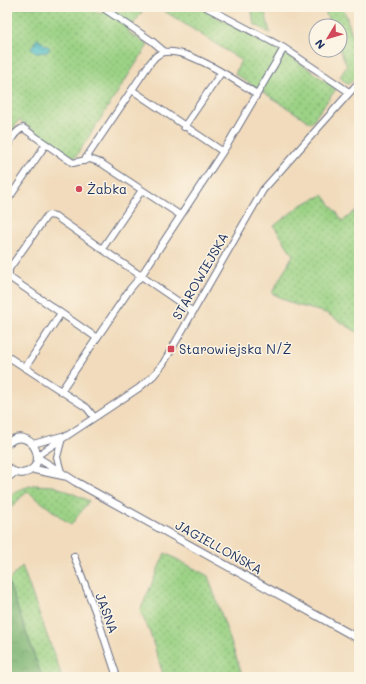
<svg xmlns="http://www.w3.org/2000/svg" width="366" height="684" font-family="Mali,sans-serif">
<defs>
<pattern id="green-dots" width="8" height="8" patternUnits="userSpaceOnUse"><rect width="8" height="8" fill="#9bd285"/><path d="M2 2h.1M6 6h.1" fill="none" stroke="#7eab70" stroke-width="1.8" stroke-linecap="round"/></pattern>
<pattern id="forest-crowns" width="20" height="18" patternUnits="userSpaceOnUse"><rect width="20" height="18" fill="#7cb472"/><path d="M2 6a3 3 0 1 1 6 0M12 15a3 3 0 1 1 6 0" fill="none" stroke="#659361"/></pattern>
<pattern id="water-waves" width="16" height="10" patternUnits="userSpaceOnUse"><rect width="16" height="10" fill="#52c0c8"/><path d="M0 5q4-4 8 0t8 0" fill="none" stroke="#439ca6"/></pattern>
</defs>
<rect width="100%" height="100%" fill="#fcf5e5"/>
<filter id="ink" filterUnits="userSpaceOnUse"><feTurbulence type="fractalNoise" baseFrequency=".025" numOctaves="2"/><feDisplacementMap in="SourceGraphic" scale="8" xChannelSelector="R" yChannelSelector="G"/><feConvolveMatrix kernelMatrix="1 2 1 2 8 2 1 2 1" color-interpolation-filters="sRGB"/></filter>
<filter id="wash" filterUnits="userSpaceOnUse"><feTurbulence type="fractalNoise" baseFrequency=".012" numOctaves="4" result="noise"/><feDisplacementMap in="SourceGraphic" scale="16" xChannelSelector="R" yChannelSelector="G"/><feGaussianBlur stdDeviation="0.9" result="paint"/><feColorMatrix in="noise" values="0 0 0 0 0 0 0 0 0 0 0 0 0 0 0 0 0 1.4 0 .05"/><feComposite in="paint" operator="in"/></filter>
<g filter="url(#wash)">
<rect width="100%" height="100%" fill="#f1dbbc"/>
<!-- green -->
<path fill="url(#green-dots)" stroke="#5b8072" d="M7,7H89L100,14L103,11L101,7H145L128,32L148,45L75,158L19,120L7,139Z
M158,7H199L292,57L336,89L311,123L235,74L241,60Z
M251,7H264L270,33L254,24Z
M324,7H343L359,55V74L350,83L347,84L340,77L347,66L340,50V26H330Z
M323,195L343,221L358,209L359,211V333L326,313L293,304L272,293L293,255L274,226L301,205Z
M33,485L53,486L65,490L89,501L71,525L27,491L7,512V498L18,490Z
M165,553L208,576L243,677H164L149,630L140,611Z
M22,566L62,677H42L8,581Z"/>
<!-- forest -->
<path fill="url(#forest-crowns)" stroke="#4c7268" d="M8,581L42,677H7Z"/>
<!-- water -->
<path fill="url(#water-waves)" stroke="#367893" d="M37,39L50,48L47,52L36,53L31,49Z"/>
</g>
<g filter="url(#ink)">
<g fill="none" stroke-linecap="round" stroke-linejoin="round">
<defs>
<path id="minor" d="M206,7L284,48L349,92
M106,10L152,41L165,52
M132,90L222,151
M184,127L221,73
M7,147C11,140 15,131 23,128L73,163L90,159L101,163L180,215
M84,161L150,63C154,58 158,53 165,52C189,48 236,81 257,94
M142,190L102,249L192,311
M7,201L46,144
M97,338L9,277V269L46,217L49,215L55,216L102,249
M7,356L61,391
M25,368L61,313
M94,417L87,408L61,391L130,289L141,276L229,142L284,48
M33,444L62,436
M38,455L139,388L153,376L163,364L263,190L359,82
M61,472L57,457L62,438
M74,556L97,616L117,677"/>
<path id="tertiary" d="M7,444C29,422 53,466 24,473C17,474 12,472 7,467
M38,458L76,482L359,639
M32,469L65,476
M7,478L15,472"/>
</defs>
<!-- minor casing -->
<use href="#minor" stroke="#666b7f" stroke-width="8"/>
<!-- tertiary casing -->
<use href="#tertiary" stroke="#666b7f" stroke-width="9"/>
<!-- minor -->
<use href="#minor" stroke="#fff" stroke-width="6"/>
<!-- tertiary -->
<use href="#tertiary" stroke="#fff" stroke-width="7"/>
</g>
</g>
<!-- markers -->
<g fill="#d1495b" stroke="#fcf5e5" stroke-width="1.5">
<circle cx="79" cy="189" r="4"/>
<rect x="167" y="345" width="8" height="8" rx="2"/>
</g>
<g text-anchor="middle" stroke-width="3" stroke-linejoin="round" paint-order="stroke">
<!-- poi labels -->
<g font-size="13" fill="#1b2f5e" stroke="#fcf5e5" text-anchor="start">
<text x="87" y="194">Żabka</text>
<text x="179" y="354">Starowiejska N/Ż</text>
</g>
<!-- street labels -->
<g font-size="13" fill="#1b2f5e" stroke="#fcf5e5">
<text transform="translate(200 276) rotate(-60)" y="5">STAROWIEJSKA</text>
<text transform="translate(219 547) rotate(29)" y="5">JAGIELLOŃSKA</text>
<text transform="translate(107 613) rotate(70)" y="5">JASNA</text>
</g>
</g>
<!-- margin -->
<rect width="366" height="684" fill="none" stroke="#fcf5e5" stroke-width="24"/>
<!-- north arrow -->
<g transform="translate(328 38) rotate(232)"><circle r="19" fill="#fcf5e5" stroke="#a2a6af"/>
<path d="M0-3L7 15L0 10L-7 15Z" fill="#d1495b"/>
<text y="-6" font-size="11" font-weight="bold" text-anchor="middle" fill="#1b2f5e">N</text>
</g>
</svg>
